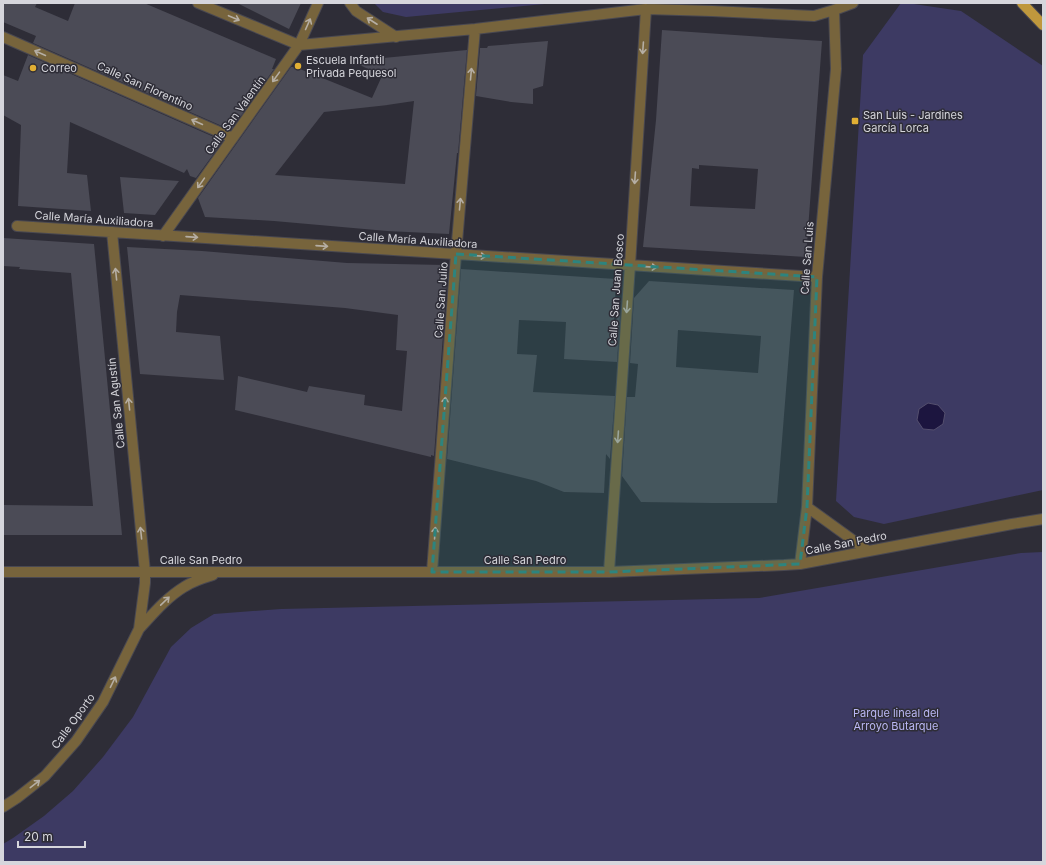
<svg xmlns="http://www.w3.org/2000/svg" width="1046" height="865" font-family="Inter,sans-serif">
<rect width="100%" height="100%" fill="#2e2d37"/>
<!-- green -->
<path fill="#3d3a63" d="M374,3H555L406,17L383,12Z
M901,3H907L961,11L1043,66V490L884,524L854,517L836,501L863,55Z
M1043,552V862H3V844L13,838L44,816L73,791L103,757L133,717L171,647L191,628L214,614L281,609L759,598L1021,553Z"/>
<!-- water -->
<path fill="#1c153f" stroke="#544f6e" d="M928,403L938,405L945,413L943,424L934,430L923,429L917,420L919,409Z"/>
<!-- building -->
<path fill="#4b4b56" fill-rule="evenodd" d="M3,3H37L35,7L68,21L75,3H144L276,59L272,69H274L231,130L33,43L36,36L3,22Z
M237,3H301L289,29Z
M662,30L822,41L806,257L643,247L656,120ZM699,165L758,169L755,209L690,206L692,168L699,169Z
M548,41L543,86L533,89V104L511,102L476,96L480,48H487L488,46Z
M467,50L458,153H457L449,234L387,231L274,221L205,217L198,198L291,67H295L372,98L382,76L352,61ZM414,101L405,184L275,175L324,112L388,105H387Z
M28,55L223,141L196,178L190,176L187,169L184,173L70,122L67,173L87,175L91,211L18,206L21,125L3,115V75L18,81Z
M120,177L179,181L155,215L124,213Z
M3,238L94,244L122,535H3V505L93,506L71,273L19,269L20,267L3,266Z
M127,247L202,251L347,263L444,265L443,268H448L434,456L431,455V457L235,410L238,376L307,392L309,386L365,395L364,405L402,411L407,351L396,350L398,315L345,308L180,295L177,312L176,332L220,336L224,380L140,374Z
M461,269L616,279L614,322L620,315L617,362L564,359L566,322L519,320L517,354L537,355L533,392L615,396L610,459L606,454L604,493L564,492L536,481L447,459Z
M649,281L794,290L777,503H711L641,502L622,476L627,397H635L638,364L630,363L634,298ZM678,330L761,336L758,373L676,367Z"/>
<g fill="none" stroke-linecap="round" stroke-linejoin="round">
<defs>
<path id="street" d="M198,3L299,45L475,29L646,9L712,11L814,16L834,10L853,3
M350,3L356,11L396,37
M3,37L233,138
M17,226L817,277
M163,236L299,45L318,3
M807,507L868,551
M800,564L807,507L817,277L836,69L834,10
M3,572H609L784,565L800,564L1012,524L1043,519
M432,572L456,254L475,29
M609,572L630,265L646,9
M139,629C153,614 166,598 184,587C193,581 203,578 213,575
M3,807L17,798L45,776L76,741L103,702L139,629L145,583V572L112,232"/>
<path id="primary" d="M1022,3L1043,25"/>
</defs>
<!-- street casing -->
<use href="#street" stroke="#494851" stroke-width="12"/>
<!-- primary casing -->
<use href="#primary" stroke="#494851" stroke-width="12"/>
<!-- street -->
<use href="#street" stroke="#77643c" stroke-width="10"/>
<!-- primary -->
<use href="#primary" stroke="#bf983d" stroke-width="10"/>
</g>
<!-- one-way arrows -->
<defs><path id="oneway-shaft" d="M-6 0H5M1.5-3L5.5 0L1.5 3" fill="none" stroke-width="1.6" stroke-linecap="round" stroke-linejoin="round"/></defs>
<g stroke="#b5aea4">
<use href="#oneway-shaft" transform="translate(234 18) rotate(23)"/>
<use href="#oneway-shaft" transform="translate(372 21) rotate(-147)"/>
<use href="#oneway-shaft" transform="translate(308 24) rotate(-66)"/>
<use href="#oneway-shaft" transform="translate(643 48) rotate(94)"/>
<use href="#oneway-shaft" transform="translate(40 53) rotate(-156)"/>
<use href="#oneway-shaft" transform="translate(471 74) rotate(-85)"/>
<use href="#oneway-shaft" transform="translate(276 77) rotate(126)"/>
<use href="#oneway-shaft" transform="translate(197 122) rotate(-156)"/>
<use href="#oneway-shaft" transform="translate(635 178) rotate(94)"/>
<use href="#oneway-shaft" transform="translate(201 183) rotate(125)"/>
<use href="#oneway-shaft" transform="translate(460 204) rotate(-85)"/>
<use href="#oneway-shaft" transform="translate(192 237) rotate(4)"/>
<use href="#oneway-shaft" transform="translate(322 246) rotate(4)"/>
<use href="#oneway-shaft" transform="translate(480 256) rotate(4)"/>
<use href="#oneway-shaft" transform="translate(651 267) rotate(4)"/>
<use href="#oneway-shaft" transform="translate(116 274) rotate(-96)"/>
<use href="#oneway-shaft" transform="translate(627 307) rotate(94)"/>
<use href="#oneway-shaft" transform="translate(445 403) rotate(-86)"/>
<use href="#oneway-shaft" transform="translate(129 404) rotate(-96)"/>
<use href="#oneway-shaft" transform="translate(618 437) rotate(94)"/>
<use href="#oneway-shaft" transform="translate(141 533) rotate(-96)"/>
<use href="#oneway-shaft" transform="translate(435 533) rotate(-86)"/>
<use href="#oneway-shaft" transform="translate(165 601) rotate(-44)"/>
<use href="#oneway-shaft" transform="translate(113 682) rotate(-64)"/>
<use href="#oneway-shaft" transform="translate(35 784) rotate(-38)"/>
</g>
<!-- marked area -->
<path fill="#2d847e" fill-opacity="0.2" stroke="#2d847e" stroke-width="3" stroke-dasharray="8 5" stroke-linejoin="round" d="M456,254L817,277L807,507L800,564L609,572H432Z"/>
<!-- markers -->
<g fill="#e1af34" stroke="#2e2d37" stroke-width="1.5">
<circle cx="298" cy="66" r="4"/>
<circle cx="33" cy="68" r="4"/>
<rect x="851" y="117" width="8" height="8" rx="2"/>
</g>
<g text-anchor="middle" stroke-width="3" stroke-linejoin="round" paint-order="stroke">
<!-- poi labels -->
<g font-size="11" fill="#d6d6dc" stroke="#2e2d37" text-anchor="start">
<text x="306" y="64">Escuela Infantil<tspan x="306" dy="13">Privada Pequesol</tspan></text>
<text x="41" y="72">Correo</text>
<text x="863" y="119">San Luis - Jardines<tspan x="863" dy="13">García Lorca</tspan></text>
</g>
<!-- street labels -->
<g font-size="11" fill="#d6d6dc" stroke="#2e2d37">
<text transform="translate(145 86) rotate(24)" y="4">Calle San Florentino</text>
<text transform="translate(235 115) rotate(-54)" y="4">Calle San Valentín</text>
<text transform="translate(94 219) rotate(4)" y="4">Calle María Auxiliadora</text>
<text transform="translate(418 240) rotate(4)" y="4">Calle María Auxiliadora</text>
<text transform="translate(807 258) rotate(-86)" y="4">Calle San Luis</text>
<text transform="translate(616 290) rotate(-86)" y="4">Calle San Juan Bosco</text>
<text transform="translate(441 300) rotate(-86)" y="4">Calle San Julio</text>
<text transform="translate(116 403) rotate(-96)" y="4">Calle San Agustín</text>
<text transform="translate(846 543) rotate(-11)" y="4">Calle San Pedro</text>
<text x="201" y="564">Calle San Pedro</text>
<text x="525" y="564">Calle San Pedro</text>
<text transform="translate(73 721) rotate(-54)" y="4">Calle Oporto</text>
</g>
<!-- park labels -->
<g font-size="11" fill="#bbb8f5" stroke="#2e2d37">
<text x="896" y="717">Parque lineal del<tspan x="896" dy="13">Arroyo Butarque</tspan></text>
</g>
</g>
<!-- border -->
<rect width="1046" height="865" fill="none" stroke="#d6d6dc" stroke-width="8"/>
<!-- scale -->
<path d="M18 841v6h67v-6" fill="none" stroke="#d6d6dc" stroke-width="2"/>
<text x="24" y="841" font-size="12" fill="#d6d6dc" stroke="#2e2d37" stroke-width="3" paint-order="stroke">20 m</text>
</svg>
